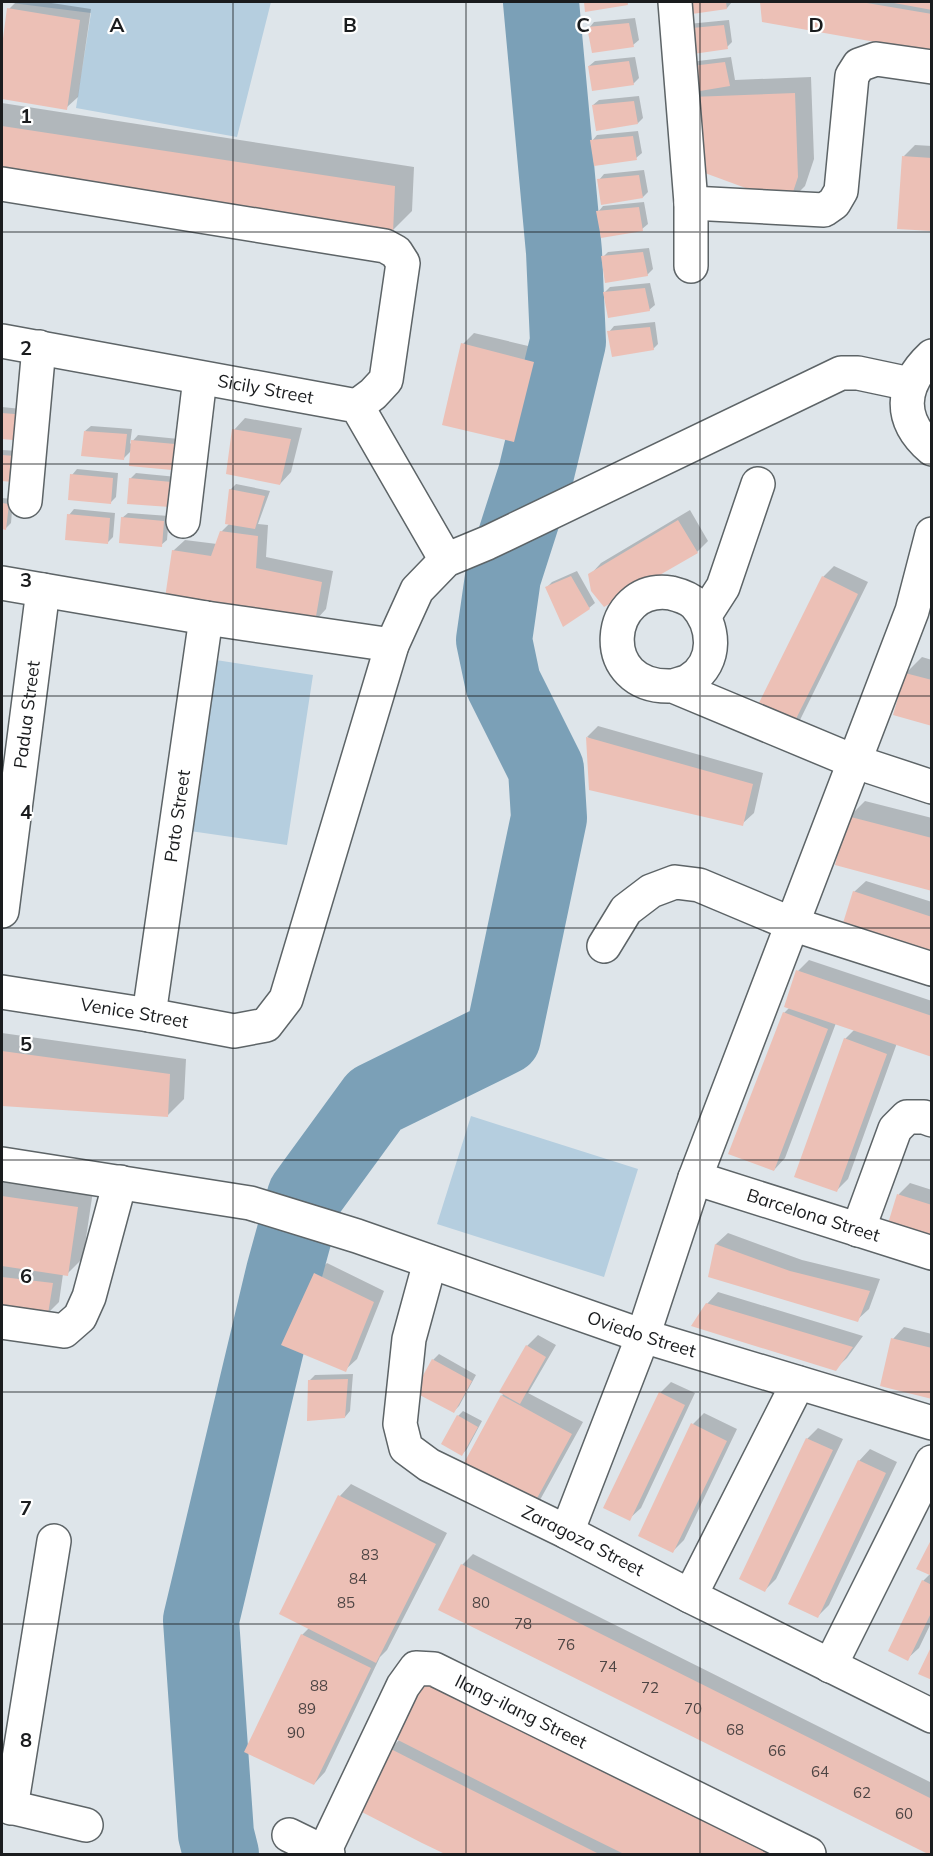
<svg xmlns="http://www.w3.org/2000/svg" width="933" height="1856" font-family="Mulish,sans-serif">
<rect width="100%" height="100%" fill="#dee5ea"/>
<!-- green -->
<path fill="#b5cedf" d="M4,2H271L237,137L76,108L91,13Z
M216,660L313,675L287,845L190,831Z
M471,1116L638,1169L604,1277L437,1224Z"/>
<!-- shadow -->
<path fill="#0003" d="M16,2H45L91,9L78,97L66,108L2,97V55L9,9Z
M585,2H629L627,4L587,10Z
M684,2H732L727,8Z
M762,2H932V51L763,21Z
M635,18L639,40L633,45L589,28L594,22Z
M729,20L732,42L727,47L683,30L688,24Z
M635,57L639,78L633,84L589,66L595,61Z
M731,57L735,80L811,77L814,159L805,186L789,202L695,168L690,62Z
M639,96L643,118L638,123L593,105L599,100Z
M2,103L414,167L412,211L392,231L2,167Z
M638,131L642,153L636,158L592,141L597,135Z
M915,145L932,146V230L904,156Z
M644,170L648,192L643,197L599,180L604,174Z
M644,202L648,224L642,229L598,212L603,206Z
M649,248L653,269L647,275L603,257L608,252Z
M650,283L655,305L649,310L605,292L610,287Z
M655,322L658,344L653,349L609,332L614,326Z
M474,333L545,350L525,429L514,441L463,344Z
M2,407L31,410L24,439L2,437Z
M245,418L302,428L291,472L280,484L234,430Z
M91,426L132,429L130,444L138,435L179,439L177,463L172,468L132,450L124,458L85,431Z
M2,450L19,451L12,480L2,479Z
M77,469L118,473L116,497L111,502L72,475Z
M136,473L177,477L175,500L130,479Z
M236,484L270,491L258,524L268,525L266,557L333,571L326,609L315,621L173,551L185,540L217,544L221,532L230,523V490Z
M2,498L13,499L11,523L6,528H2Z
M74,509L115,513L113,537L107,543L69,515Z
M690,510L708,541L697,552L590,575L601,563Z
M128,513L169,516L167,540L161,545L122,518Z
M834,566L868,582L800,720L789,731L823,577Z
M577,571L595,603L589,608L546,588L552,582Z
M922,657L932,660V724L906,673Z
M598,726L763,773L754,813L742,824L587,737Z
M865,801L932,818V889L849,817Z
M866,881L932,902V950L854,892Z
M809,960L932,1001V1055L897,1043L848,1179L837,1190L845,1039L855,1029L836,1023L785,1158L774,1170L784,1013L790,1007L798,971Z
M2,1033L186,1059L184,1099L167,1116L2,1104Z
M2,1178L93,1191L83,1258L67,1274H63L59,1302L48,1313L2,1307Z
M910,1183L932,1190V1243L888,1229L899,1194Z
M728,1233L802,1260L880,1279L869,1309L857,1320L710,1276L716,1244Z
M327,1263L384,1291L357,1359L345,1370L315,1274Z
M718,1292L863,1336L847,1358L835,1369L707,1304Z
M904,1327L932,1334V1398L893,1339Z
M538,1335L556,1345L528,1393L583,1422L540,1500L529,1511L502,1396L527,1346Z
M439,1354L476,1375L459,1406L454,1411L417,1391L433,1360Z
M353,1374L350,1411L345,1417L309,1381L315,1375Z
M671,1382L695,1393L641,1508L629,1519L660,1393Z
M463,1411L482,1421L467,1449L462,1454L458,1416Z
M704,1413L737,1429L684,1540L673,1551L693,1424Z
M818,1428L843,1439L776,1579L765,1590L807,1439Z
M870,1449L897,1462L829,1605L818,1616L859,1461Z
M351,1484L447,1533L387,1650L380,1657L325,1772L314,1784L302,1635L309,1628L281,1613L340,1496Z
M932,1541V1621L919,1648L907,1659L923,1581L930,1574Z
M473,1554L932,1783V1854L440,1610L462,1565Z
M400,1739L809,1854H449L360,1809L390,1749Z"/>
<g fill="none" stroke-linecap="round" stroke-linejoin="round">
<!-- river -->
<path stroke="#7ba0b7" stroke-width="76" d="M221,1854L216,1834L201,1620L284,1272L305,1196L375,1100L503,1037L549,818L546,769L503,683L494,640L503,577L536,474L568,342L564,252L541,2"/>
</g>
<!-- building -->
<path fill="#ecc0b6" d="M584,2H627L628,5L585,12Z
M682,2H726L727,9L685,15Z
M760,2H861L932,14V52L762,22Z
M894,2H932V10L894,3Z
M7,8L80,20L67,110L2,99V46Z
M629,23L634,47L592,53L587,27Z
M724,25L728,49L686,55L681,29Z
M629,61L634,85L592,91L588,66Z
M725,62L730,86L688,93L683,67Z
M795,93L798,177L789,204L694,169L691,97Z
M634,101L638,124L596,131L592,105Z
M2,126L395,186L393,233L2,168Z
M633,136L637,160L594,166L590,140Z
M902,156L932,158V231L897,229Z
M639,175L643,198L601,205L597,179Z
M639,207L643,231L601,238L596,211Z
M643,252L648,276L605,283L601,256Z
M645,288L650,311L608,318L603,292Z
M650,327L654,350L612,357L607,331Z
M461,343L534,362L514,442L442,425Z
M2,413L27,415L24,441L2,439Z
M232,429L291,439L280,485L226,474Z
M84,431L127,434L124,460L81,456Z
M131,440L175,444L172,470L129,466Z
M2,455L15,456L13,482L2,481Z
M70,474L113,478L111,504L68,500Z
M129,478L172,482L170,507L127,504Z
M229,489L265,496L255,529L225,524Z
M2,503L9,504L6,530L2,529Z
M67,514L110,518L108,544L65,540Z
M121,517L164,521L162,547L119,543Z
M678,520L698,553L604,607L591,591L588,574Z
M220,531L258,536L256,568L322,582L315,622L165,598L172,550L211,556Z
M571,576L590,609L563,627L545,587Z
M822,576L858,594L789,733L753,715Z
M905,673L932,680V726L893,715Z
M586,737L753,784L743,826L589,790Z
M847,816L932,838V891L835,865Z
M853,891L932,917V952L843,923Z
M796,970L932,1016V1057L784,1007Z
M783,1012L828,1029L774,1171L728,1154Z
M844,1038L887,1054L837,1192L794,1177Z
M2,1051L170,1074L168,1117L2,1106Z
M897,1194L932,1205V1244L886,1230Z
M2,1196L78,1207L68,1276L2,1266Z
M715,1244L790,1271L870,1291L858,1322L708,1277Z
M314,1273L374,1302L346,1372L281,1345Z
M2,1277L53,1283L48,1314L2,1308Z
M706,1303L853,1347L836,1371L691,1326Z
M891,1338L932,1348V1399L880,1386Z
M526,1345L546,1357L520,1404L499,1392Z
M432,1359L472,1381L454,1413L414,1392Z
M348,1379L345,1418L307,1421L308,1380Z
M659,1392L685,1405L630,1521L603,1508Z
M501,1395L572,1434L529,1513L458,1474Z
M457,1415L478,1427L462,1456L441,1444Z
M691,1423L727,1441L673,1553L638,1536Z
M806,1438L833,1450L765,1592L739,1579Z
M858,1460L886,1473L818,1618L788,1604Z
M338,1495L436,1544L376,1663L279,1614Z
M932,1538V1576L916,1569Z
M461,1564L932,1799V1854H928L438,1610Z
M922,1580L932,1585V1611L908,1661L888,1651Z
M301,1634L371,1668L314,1785L244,1752Z
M932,1645V1680L918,1674Z
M425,1676L777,1854H624L565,1825L394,1738Z
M389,1748L432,1770L599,1854H445L422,1843L358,1810Z"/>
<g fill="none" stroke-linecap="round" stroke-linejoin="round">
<defs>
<g id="minor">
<path d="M675,2L691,203V266"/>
<path d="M2,184L385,246L396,252L403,263L386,380L373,394L357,406"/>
<path d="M691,203L824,210L834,203L841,191L852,76L859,65L876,59L932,67"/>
<path id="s1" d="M2,341L357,406L446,560"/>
<path d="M932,356C900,386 898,420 932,449"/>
<path d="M25,501L39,347"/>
<path d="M183,521L200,378"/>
<path d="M2,583L206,618L392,645"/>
<path d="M705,615L723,587L758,484"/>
<path d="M673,686C678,684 686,683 690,680C718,662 715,626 695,604C689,598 679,595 671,593C605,583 593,690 673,686L853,761L932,787"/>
<path id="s2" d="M2,911L43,590"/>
<path d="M604,946L626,910L651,891L675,882L699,885L792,924L932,969"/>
<path id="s3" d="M2,992L149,1015L234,1031L266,1025L286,999L392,645L417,590L446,560L487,543L841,373H858L910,384"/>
<path id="s4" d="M149,1015L206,618"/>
<path id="s5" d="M2,1164L250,1203L357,1236L643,1336L932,1423"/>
<path id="s6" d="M695,1178L932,1253"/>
<path d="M858,1230L895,1129L907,1117H924L932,1120"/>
<path id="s7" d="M430,1262L409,1339L400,1424L406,1448L429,1465L567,1532L690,1596L932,1716"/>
<path d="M2,1322L64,1331L80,1317L89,1297L120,1182"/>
<path d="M567,1532L643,1336L695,1178L912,611L932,534"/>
<path d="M690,1596L798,1383"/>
<path d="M830,1666L932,1462"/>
<path d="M2,1805L86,1825"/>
<path d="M11,1808L54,1541"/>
<path d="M289,1835L328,1854"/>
<path id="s8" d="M324,1852L403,1686L416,1668L434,1669L809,1854"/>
</g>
</defs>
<!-- minor casing -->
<use href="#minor" stroke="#5d6467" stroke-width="36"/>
<!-- minor -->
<use href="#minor" stroke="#fff" stroke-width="33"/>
</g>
<!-- grid -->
<path fill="none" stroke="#1a1c1e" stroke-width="1.5" stroke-opacity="0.55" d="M233,2V1854M466,2V1854M700,2V1854M2,232H932M2,464H932M2,696H932M2,928H932M2,1160H932M2,1392H932M2,1624H932"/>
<g text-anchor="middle" stroke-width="4.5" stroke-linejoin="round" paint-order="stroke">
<!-- number labels -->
<g font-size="15" fill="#4e4544">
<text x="370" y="1560">83</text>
<text x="358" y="1584">84</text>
<text x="346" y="1608">85</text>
<text x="481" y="1608">80</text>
<text x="523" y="1629">78</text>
<text x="566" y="1650">76</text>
<text x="608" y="1672">74</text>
<text x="319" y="1691">88</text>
<text x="650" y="1693">72</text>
<text x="307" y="1714">89</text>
<text x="693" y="1714">70</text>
<text x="735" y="1735">68</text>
<text x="296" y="1738">90</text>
<text x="777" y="1756">66</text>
<text x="820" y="1777">64</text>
<text x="862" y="1798">62</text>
<text x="904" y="1819">60</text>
</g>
<!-- street labels -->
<g font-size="18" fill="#1a1c1e" stroke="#fff">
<text dy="6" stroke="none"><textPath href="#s1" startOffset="268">Sicily Street</textPath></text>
<text dy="6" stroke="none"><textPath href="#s2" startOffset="198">Padua Street</textPath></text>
<text dy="6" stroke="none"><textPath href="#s4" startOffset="201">Pato Street</textPath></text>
<text dy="6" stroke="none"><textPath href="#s3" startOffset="134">Venice Street</textPath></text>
<text dy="6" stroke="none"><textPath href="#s6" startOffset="124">Barcelona Street</textPath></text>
<text dy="6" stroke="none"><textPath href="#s5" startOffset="664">Oviedo Street</textPath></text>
<text dy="6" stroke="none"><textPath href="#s7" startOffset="390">Zaragoza Street</textPath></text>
<text dy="6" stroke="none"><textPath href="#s8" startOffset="321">Ilang-ilang Street</textPath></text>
</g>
</g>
<g font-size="20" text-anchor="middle" font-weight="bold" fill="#1a1c1e" stroke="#fff" stroke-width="4.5" stroke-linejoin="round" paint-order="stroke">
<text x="117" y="32">A</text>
<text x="350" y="32">B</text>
<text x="583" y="32">C</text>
<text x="816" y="32">D</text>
<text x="26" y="123">1</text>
<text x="26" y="355">2</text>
<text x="26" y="587">3</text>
<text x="26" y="819">4</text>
<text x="26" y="1051">5</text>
<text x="26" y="1283">6</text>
<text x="26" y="1515">7</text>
<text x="26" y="1747">8</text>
</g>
<!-- border -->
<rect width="933" height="1856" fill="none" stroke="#1a1c1e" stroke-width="6"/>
</svg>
